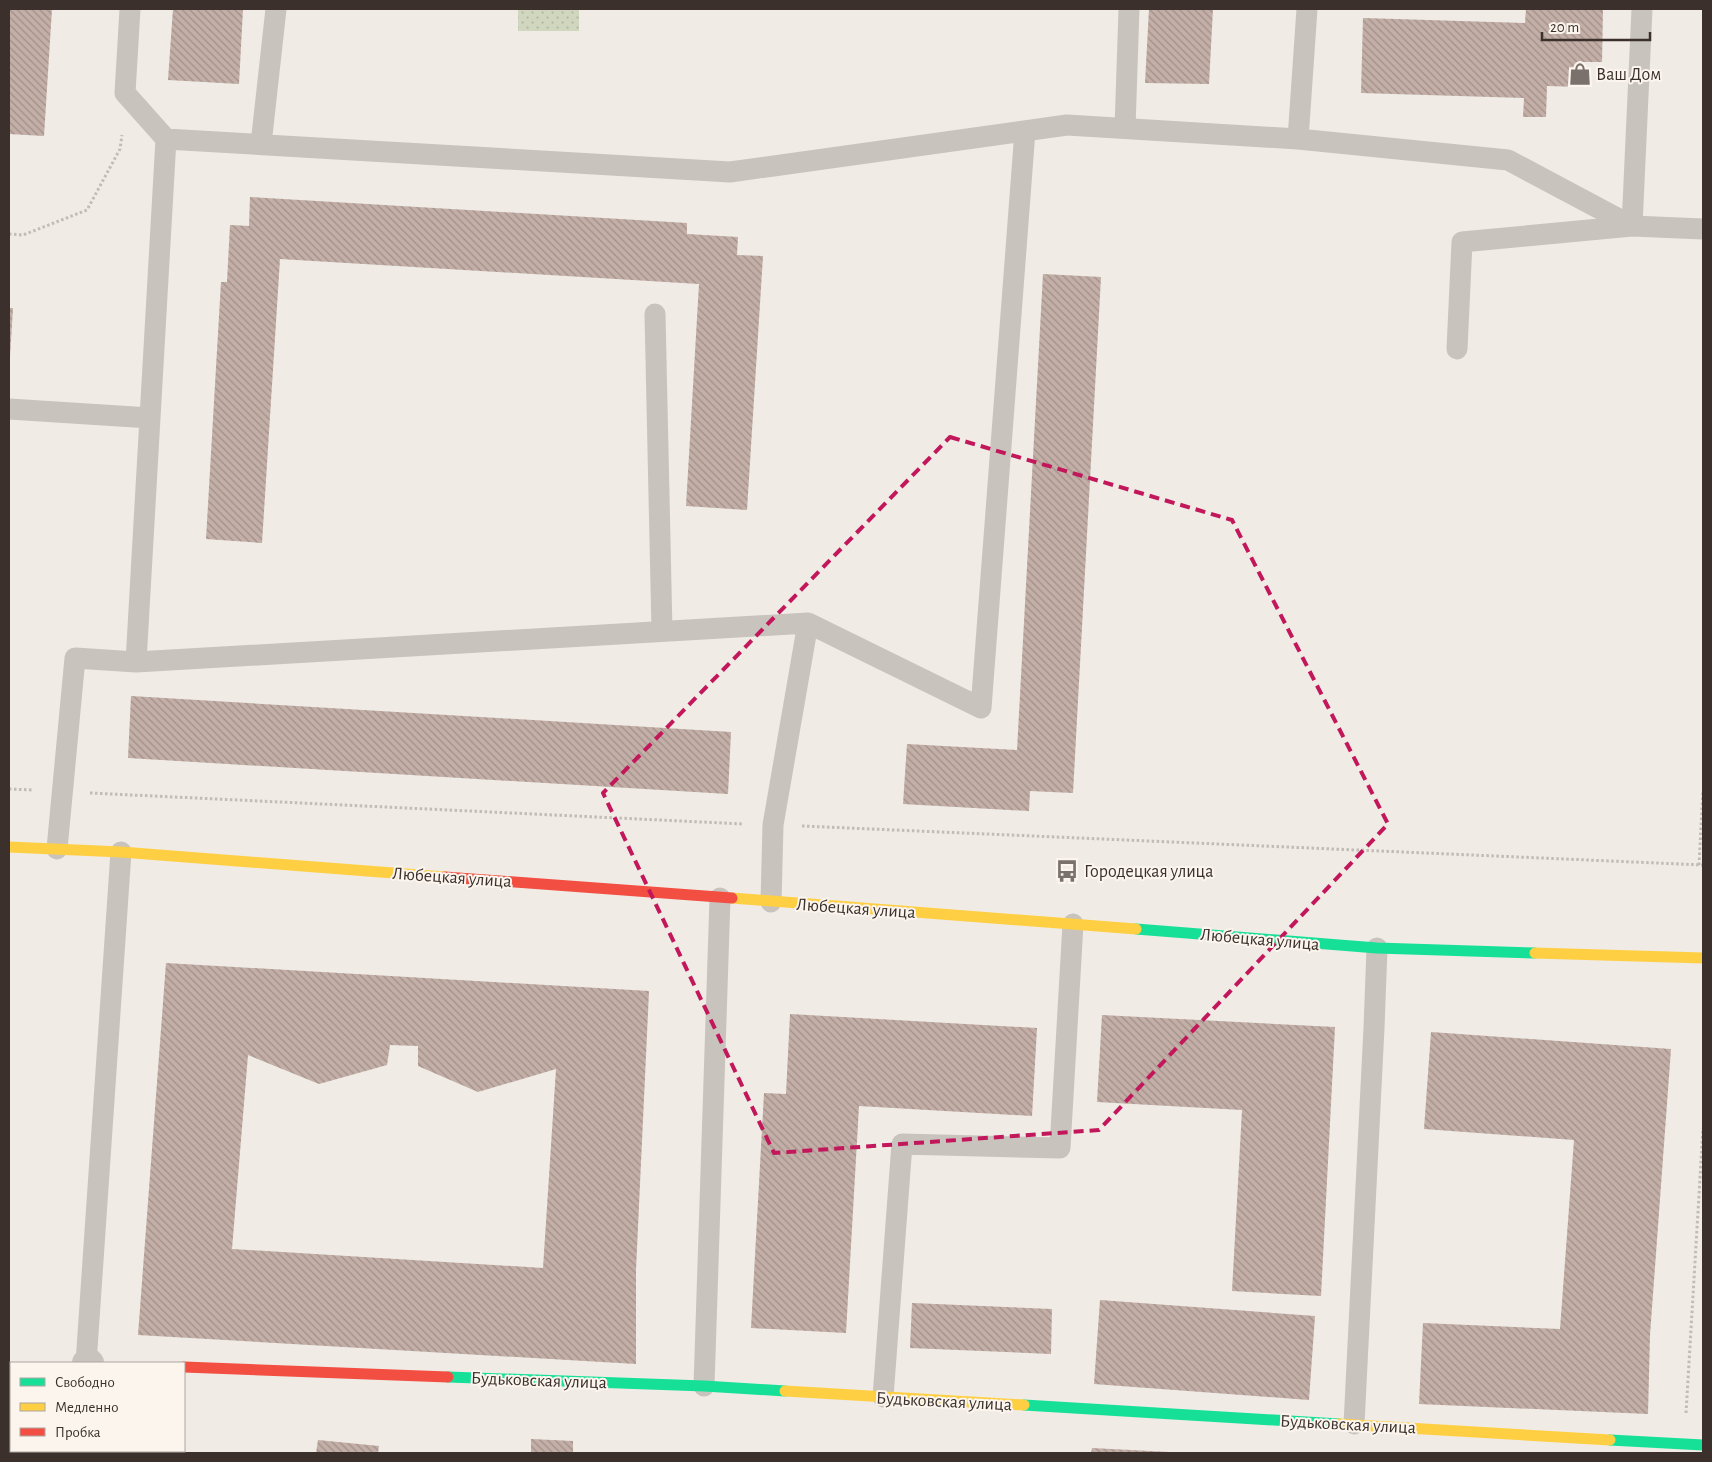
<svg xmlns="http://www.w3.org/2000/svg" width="1712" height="1462" font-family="'Alegreya Sans',sans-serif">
<defs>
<pattern id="grass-dots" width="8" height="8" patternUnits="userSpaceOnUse" patternTransform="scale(1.25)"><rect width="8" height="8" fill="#d1d6bf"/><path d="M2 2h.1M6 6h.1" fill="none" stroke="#b4b8a4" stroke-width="1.8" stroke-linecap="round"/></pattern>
<pattern id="building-back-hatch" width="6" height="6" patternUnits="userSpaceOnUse" patternTransform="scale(1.25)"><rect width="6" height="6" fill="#c3afa7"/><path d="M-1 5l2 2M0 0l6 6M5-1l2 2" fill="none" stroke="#a08f88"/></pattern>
</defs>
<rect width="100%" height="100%" fill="#f0ebe5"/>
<!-- grass -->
<path fill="url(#grass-dots)" d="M518,9H579V31H518Z"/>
<!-- building -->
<path fill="url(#building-back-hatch)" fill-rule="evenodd" d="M9,9H52L44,136L9,134Z
M173,9H243L239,84L168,80Z
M1149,9H1213L1209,84L1145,83Z
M1526,9H1603L1602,62H1581L1580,87L1547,86L1546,117H1523L1524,98L1361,93L1363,18L1525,23Z
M250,197L687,223V234L738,237L737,255L763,256L747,510L686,506L699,284L280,259L262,543L206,539L221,282H227L230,225L249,226Z
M1043,274L1101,277L1073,793L1030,791L1029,811L903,804L907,744L1017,750Z
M9,308H13L10,357H9Z
M131,696L731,732L728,794L128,758Z
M166,963L649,991L636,1270V1364L138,1335ZM390,1045L418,1046V1066L478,1092L556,1069L543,1268L232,1249L248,1055L319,1084L387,1065Z
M790,1014L1037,1028L1032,1116L859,1106L846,1333L751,1328L764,1093L786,1094Z
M1102,1015L1335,1027L1321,1296L1232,1291L1242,1110L1097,1102Z
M1431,1032L1671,1049L1650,1335L1648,1414L1419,1404L1423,1323L1560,1329L1574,1140L1424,1129Z
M1100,1300L1315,1316L1309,1400L1094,1384Z
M912,1303L1052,1309L1051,1354L910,1348Z
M531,1439L573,1441V1453H531Z
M318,1440L379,1446L378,1453H316Z
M1092,1448L1170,1452V1453H1091Z"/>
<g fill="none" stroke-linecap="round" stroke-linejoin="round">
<!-- path -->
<path stroke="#c2bbb6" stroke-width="3" stroke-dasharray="2.5 2.5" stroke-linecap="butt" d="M9,234L23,235L87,210L120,149L122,135
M9,789L34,790
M90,793L744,824
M802,826L1703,865
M1699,865L1703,790
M1686,1413L1703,1128
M95,1453L96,1451"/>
<!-- lane -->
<path stroke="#c9c3be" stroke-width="21" d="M130,9L125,93L166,139
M1307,9L1298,139L1508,160L1632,226L1703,229
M1125,128L1129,9
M261,144L276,9
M655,314L662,631
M1457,349L1462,242L1632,226L1642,9
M9,409L150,418
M808,623L981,708L1025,131
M136,662L166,139L730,172L1067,125L1298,139
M57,849L75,658L136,662L808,623L773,825L771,902
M86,1363L121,852
M704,1386L720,898
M883,1397L902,1144L1060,1148L1073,924
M1354,1424L1374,1028L1377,948"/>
<!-- street -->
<path stroke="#c9c3be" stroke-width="28" d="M86,1363H90"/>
<!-- fast -->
<path stroke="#16e098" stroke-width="11" d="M1136,929L1377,948L1535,953
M448,1377L704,1386L785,1391
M1024,1405L1339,1424
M1610,1440L1703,1445"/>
<!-- slow -->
<path stroke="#ffcf43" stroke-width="11" d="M9,847L121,852L445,877
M732,898L1136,929
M1535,953L1703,958
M785,1391L1024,1405
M1339,1424L1610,1440"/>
<!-- jam -->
<path stroke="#f24e42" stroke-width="11" d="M445,877L732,898
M184,1367L448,1377"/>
</g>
<!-- marked area -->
<path fill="none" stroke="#c2185b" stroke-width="4" stroke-dasharray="10 6" stroke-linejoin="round" d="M950,437L1232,520L1388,824L1099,1130L774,1153L603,793Z"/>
<!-- icons -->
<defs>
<symbol id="shop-bare" viewBox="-9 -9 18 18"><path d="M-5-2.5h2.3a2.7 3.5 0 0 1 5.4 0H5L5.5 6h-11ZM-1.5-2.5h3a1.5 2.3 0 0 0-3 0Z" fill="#7a716c" stroke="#fbf5ee" stroke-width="2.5" paint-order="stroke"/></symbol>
<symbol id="bus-bare" viewBox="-9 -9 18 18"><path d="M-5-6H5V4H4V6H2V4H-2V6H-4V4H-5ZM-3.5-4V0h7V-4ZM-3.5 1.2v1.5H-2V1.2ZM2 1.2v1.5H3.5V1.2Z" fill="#7a716c" stroke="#fbf5ee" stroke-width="2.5" paint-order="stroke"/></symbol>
</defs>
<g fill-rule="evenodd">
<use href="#shop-bare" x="1564" y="58" width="32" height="32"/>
<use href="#bus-bare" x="1051" y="855" width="32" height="32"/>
</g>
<g text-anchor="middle" stroke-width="4" stroke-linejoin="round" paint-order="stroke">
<!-- poi labels -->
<g font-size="18" fill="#3b302b" stroke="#fbf5ee" text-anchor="start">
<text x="1596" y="80">Ваш Дом</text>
<text x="1084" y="877">Городецкая улица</text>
</g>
<!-- street labels -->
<g font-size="18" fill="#3b302b" stroke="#fbf5ee">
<text transform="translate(452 877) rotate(4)" y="6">Любецкая улица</text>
<text transform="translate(856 908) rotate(4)" y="6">Любецкая улица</text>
<text transform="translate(1260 939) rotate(5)" y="6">Любецкая улица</text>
<text transform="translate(539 1380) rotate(2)" y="6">Будьковская улица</text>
<text transform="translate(944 1401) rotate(3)" y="6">Будьковская улица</text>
<text transform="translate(1348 1424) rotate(3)" y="6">Будьковская улица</text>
</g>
</g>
<!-- border -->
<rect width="1712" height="1462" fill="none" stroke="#3b302b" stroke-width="20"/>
<!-- legend -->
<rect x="10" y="1362" width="175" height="90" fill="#fbf5ee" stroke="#aea6a0"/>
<rect x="20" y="1378" width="25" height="8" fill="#16e098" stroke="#aea6a0"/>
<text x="55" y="1387" font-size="15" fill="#3b302b">Свободно</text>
<rect x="20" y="1403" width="25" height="8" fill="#ffcf43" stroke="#aea6a0"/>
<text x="55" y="1412" font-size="15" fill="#3b302b">Медленно</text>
<rect x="20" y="1428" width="25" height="8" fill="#f24e42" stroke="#aea6a0"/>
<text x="55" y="1437" font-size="15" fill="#3b302b">Пробка</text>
<!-- scale -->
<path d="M1542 32v8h108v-8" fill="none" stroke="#3b302b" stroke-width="2.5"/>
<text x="1550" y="32" font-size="15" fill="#3b302b" stroke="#fbf5ee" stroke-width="4" paint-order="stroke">20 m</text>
</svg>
